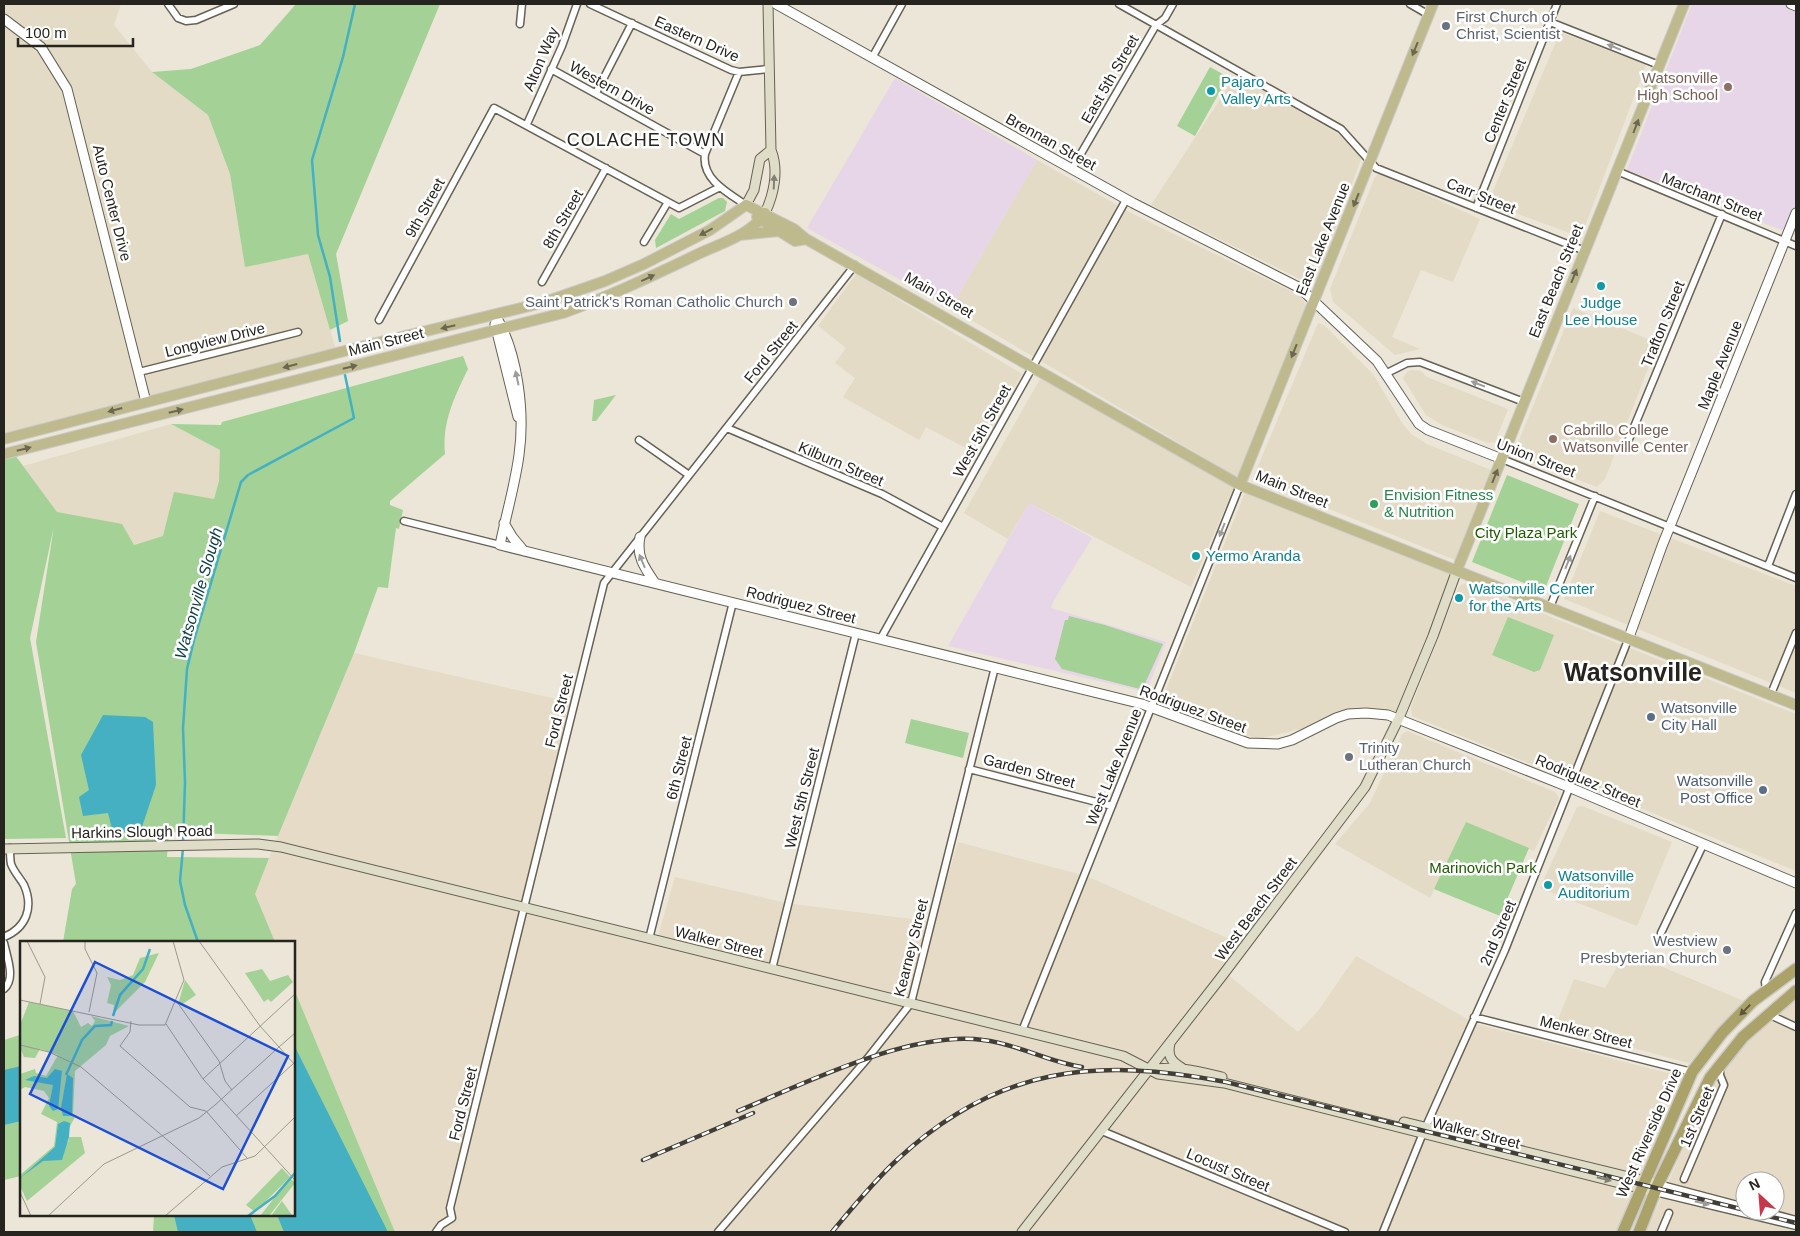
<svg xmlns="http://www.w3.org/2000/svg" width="1800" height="1236" font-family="Arial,sans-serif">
<rect width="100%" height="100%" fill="#ebe6d7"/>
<!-- built -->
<path fill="#e3dbc5" d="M4,4H121L114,25L152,72L208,115L230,174L245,266L308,254L336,350L4,433Z
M1560,32L1646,65L1581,237L1488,203Z
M1236,75L1349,140L1361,159L1317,281L1306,282L1151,205Z
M1037,160L1133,214L1301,296L1306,305L1242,480L951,308Z
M1379,173L1480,219L1453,282L1421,270L1392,337L1420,349L1395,355L1333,302L1330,289L1375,177Z
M856,274L1022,374L975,453L926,427L919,440L843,397L855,378L835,363L846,348L818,326Z
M1573,308L1658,343L1605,479L1597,487L1516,456L1515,450Z
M1318,323L1324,325L1373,374L1402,423L1411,434L1427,444L1491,470L1455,560L1253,478Z
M1412,370L1421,371L1427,377L1508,409L1495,442L1488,443L1442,425L1426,415L1403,378L1407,372Z
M1040,379L1130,425L1235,485L1191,587L1029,503L1008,539L964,513Z
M171,424L227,453L214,499L163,536L133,545L57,512L23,466Z
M1246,490L1455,572L1400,714L1376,708L1348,709L1305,728L1258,739L1163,704L1164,695Z
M1600,511L1796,586V693L1564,599Z
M1466,583L1796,714V871L1412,716L1411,707L1459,586Z
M1407,731L1555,792L1559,798L1534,851L1466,822L1430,898L1335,844L1370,803L1402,734Z
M1582,806L1672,842L1637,926L1540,888L1577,807Z
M1623,956L1646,960L1744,1001L1689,1063L1555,1027L1574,979L1605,988Z"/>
<!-- industrial -->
<path fill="#e5dbc6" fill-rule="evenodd" d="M354,653L574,703L526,903L658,936L675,877L786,903L934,922L958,842L1086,876L1241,944L1221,969L1298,1032L1318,1011L1356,956L1476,1024L1679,1076L1616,1232H395L294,989V942H275L254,894Z
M1796,998V1232H1646L1713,1083L1757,1030ZM1745,1181H1775V1211H1745Z"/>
<!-- education -->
<path fill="#e7d6e8" d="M1692,4H1796L1795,235L1627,170Z
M895,78L1037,160L951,308L807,228Z
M1029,503L1092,538L1054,600L1051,608L1166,642L1146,692L948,646Z"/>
<!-- green -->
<path fill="#a3d196" d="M296,4H440L336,254L348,321L330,330L308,254L245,267L230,174L208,115L152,72L191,69L260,45Z
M1210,67L1228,77L1195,136L1177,126Z
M719,198H723L727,202L725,211L656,248L655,240L671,214L679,219Z
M463,356L468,369C454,398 442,422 445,454L390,501V505L403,510L399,529L396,528L388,588L378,587L354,653L278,836L169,832L167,857L269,858L255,894L275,942H63L72,889L76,884L36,642L54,526L30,638L66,838L4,839V457L15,455L57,512L122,524L134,545L163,536L174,492L214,499L219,481L220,450L171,424L221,425L222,422Z
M616,395L596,421H592L594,400Z
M1507,475L1579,504L1544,591L1472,562Z
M1069,616L1105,625L1163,644L1143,688L1140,689L1062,669L1055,659L1065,620H1068Z
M1508,617L1554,635L1540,670L1534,672L1492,655Z
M911,719L969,733L963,758L905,743Z
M1466,822L1529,848L1500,916L1434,889Z
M294,989L395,1232H153L154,1215H294Z
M20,1035L21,1176L4,1180V1040Z"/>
<!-- water -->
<path fill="#44b0c2" d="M103,715L145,717L153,722L156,785L141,830L113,833L108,813L83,816L79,797L89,790L81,755Z
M294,1042L297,1051L388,1232H284L277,1215H294Z
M21,1066V1121L4,1125V1070Z
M174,1215H250L257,1232H178Z"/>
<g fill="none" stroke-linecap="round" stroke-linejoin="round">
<!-- stream -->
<path stroke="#44b0c2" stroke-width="2.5" d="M340,341L330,277L318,235L312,160L343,57L355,4
M183,843L185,782L183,728L187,669L194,640L241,482L248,475L354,418L345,375
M183,848L180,881L185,905L198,942"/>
<defs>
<path id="minor" d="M168,4L178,18L186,21L196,20L234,4
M590,4L731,70L739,72L768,69
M1119,4L1341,129L1376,168L1585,251
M1410,4L1429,15
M1550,22L1659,65
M520,24L522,4
M872,58L902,4
M551,69L705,154C701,179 728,193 746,205
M596,93L632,23
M527,124L562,46L577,4
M705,154L739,72
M1072,169L1156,25L1165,18L1173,4
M1617,171L1796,246
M1476,208L1557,4
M644,242L668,202
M542,282L606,168
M379,320L494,108L679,208L720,187
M139,372L298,332
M1387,373L1407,363L1420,362L1524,402
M727,428L882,494L943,527
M639,440L689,475
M1627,444L1722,214
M1502,459L1796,578
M404,521L500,545
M1768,566L1796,494
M1550,607L1595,496
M881,638L1126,200
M1771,694L1796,633
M969,769L1112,806
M1661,933L1703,845
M4,937C26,928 34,908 24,885C20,878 14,872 11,864C10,859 10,853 10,848
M649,939L733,602
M4,943C7,957 16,979 4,989
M772,969L856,633
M1766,991L1765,982L1796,913
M1768,1014L1796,1027
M1474,1017L1692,1072
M1022,1031L1240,485
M1102,1131L1345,1232
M1684,1179L1724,1085L1720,1075V1067
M1658,1184L1745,1207
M1655,1192L1796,1226
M1762,1211L1796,1220
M436,1232L441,1225L452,1218L450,1208L604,583L855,265
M718,1232L867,1059L911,1003L995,667
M1383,1232L1423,1133L1505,950L1628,640
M1661,1232L1669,1213"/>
<path id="tertiary" d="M776,4L1133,203L1300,288L1377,361L1419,424L1428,430L1502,459
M1791,4L1796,6
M4,19L41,47L67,89L146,402
M495,315C518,352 525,413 519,455C515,485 506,515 500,545L1142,704L1248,743L1278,744L1292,740L1336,718L1348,714L1366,713L1388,715L1571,788L1796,883
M495,324L518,417
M504,523L513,538L524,551
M640,537C636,556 644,567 655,583
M1628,640L1662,546L1796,213"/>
<path id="secondary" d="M746,205L754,190L760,159L771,150
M765,213C774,194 779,170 771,150L768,4
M4,849L258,844L281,847L1123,1056L1158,1074L1224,1083L1647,1190
M1170,1043C1167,1056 1171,1061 1182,1068
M1148,1070C1174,1065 1197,1071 1222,1077
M1404,1122L1658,1184
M1022,1232L1222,976L1365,787L1399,718L1433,636L1457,570"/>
<path id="primary" d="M746,205L794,229L806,239L1240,485L1796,705
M757,217L795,241L806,239
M740,235L779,231
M4,439L364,346L542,303L605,281L644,264L710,230L746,205
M4,454L563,313C608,297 650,277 694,256C718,244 750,236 765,213
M1240,485L1433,4
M1457,570L1684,4"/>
<path id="trunk" d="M1623,1232L1692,1072L1722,1033L1753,1001L1796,969
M1639,1232L1658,1184L1710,1078L1743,1037L1796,991"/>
</defs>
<!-- minor casing -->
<use href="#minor" stroke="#666154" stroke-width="9"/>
<!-- tertiary casing -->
<use href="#tertiary" stroke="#666154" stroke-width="11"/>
<!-- secondary casing -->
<use href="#secondary" stroke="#666154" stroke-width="11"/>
<!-- primary casing -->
<use href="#primary" stroke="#cbcac9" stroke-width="12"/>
<!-- trunk casing -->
<use href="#trunk" stroke="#cbcac9" stroke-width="14"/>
<!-- minor -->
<use href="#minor" stroke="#fff" stroke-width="6"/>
<!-- tertiary -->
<use href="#tertiary" stroke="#fff" stroke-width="9"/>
<!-- secondary -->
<use href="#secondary" stroke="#dfdcc7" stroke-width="9"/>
<!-- primary -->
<use href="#primary" stroke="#bfb98e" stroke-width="10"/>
<!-- trunk -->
<use href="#trunk" stroke="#aaa268" stroke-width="11"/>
<defs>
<path id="rail" d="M738,1111C806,1083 911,1030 983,1040C1018,1044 1048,1062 1082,1067
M643,1160L753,1113
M1748,1211L1796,1223
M832,1232C853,1207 874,1181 898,1159C998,1066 1097,1057 1226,1082L1745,1210"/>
</defs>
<!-- rail casing -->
<use href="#rail" stroke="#413e38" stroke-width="4.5"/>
<!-- rail -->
<use href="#rail" stroke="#fff" stroke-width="2.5" stroke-dasharray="8" stroke-linecap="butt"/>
</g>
<!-- one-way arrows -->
<defs><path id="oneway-solid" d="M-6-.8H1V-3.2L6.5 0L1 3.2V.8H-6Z" transform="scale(1.25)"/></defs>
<g fill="#9d9c9a">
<use href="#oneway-solid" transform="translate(1614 47) rotate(-158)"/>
<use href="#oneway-solid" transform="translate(517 378) rotate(-102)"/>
<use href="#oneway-solid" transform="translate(1478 384) rotate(-159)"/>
<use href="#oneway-solid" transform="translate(1222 530) rotate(111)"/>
<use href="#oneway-solid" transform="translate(642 561) rotate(-113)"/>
<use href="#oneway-solid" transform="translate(1568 562) rotate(-68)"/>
<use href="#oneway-solid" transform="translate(1702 1203) rotate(14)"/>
</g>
<g fill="#6b6751">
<use href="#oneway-solid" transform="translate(1415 49) rotate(112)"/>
<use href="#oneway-solid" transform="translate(1636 126) rotate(-69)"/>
<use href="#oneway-solid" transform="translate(1356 200) rotate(112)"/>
<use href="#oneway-solid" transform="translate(706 232) rotate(152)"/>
<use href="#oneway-solid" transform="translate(1574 276) rotate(-68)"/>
<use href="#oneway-solid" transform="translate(648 278) rotate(-25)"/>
<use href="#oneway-solid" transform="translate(448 327) rotate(167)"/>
<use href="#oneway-solid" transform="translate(1294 351) rotate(112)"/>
<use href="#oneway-solid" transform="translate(290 366) rotate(165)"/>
<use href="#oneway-solid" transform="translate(350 367) rotate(-14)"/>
<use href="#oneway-solid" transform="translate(115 410) rotate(165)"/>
<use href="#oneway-solid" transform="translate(176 411) rotate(-14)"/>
<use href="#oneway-solid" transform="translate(24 449) rotate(-14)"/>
<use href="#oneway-solid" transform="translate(1495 476) rotate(-68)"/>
</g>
<g fill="#828073">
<use href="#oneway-solid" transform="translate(774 182) rotate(-88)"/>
<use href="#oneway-solid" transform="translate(1604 1179) rotate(14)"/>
</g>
<use fill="#5b563c" href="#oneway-solid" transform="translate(1745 1010) rotate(134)"/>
<!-- markers -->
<g fill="#6b7280" stroke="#fff" stroke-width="2">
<circle cx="1446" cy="26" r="5"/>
<circle cx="793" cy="302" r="5"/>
<circle cx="1349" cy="757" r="5"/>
<circle cx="1727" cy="950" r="5"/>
</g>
<g fill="#8d6e63" stroke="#fff" stroke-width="2">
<circle cx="1728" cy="87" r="5"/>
<circle cx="1553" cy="439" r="5"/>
</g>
<g fill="#0f9aa8" stroke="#fff" stroke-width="2">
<circle cx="1211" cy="91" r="5"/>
<circle cx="1601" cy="286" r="5"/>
<circle cx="1196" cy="556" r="5"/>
<circle cx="1459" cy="598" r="5"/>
<circle cx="1548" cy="885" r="5"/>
</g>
<circle fill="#2e9e5b" stroke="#fff" stroke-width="2" cx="1374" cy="504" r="5"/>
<g fill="#5c6f8a" stroke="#fff" stroke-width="2">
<circle cx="1651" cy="717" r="5"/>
<circle cx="1763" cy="790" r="5"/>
</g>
<g text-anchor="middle" stroke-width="5" stroke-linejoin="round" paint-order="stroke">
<!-- worship labels -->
<g font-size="15" fill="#5b616d" stroke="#fff" text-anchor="start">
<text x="1456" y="22">First Church of<tspan x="1456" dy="17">Christ, Scientist</tspan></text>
<text x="783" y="307" text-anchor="end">Saint Patrick's Roman Catholic Church</text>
<text x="1359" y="753">Trinity<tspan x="1359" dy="17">Lutheran Church</tspan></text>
<text x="1717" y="946" text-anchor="end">Westview<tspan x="1717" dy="17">Presbyterian Church</tspan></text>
</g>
<!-- street labels -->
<g font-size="15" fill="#26241f" stroke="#fff">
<text transform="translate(697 39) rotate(24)" y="5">Eastern Drive</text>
<text transform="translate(541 59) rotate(-67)" y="5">Alton Way</text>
<text transform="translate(1110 79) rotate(-60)" y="5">East 5th Street</text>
<text transform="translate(612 88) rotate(29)" y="5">Western Drive</text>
<text transform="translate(1505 101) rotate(-68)" y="5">Center Street</text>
<text transform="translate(1051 142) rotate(29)" y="5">Brennan Street</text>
<text transform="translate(1481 196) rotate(22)" y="5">Carr Street</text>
<text transform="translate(1712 197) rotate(22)" y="5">Marchant Street</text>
<text transform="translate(112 203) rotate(76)" y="5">Auto Center Drive</text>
<text transform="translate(425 208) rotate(-61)" y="5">9th Street</text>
<text transform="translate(563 219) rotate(-60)" y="5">8th Street</text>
<text transform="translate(1323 239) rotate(-68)" y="5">East Lake Avenue</text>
<text transform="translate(1556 281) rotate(-68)" y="5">East Beach Street</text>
<text transform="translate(939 295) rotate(30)" y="5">Main Street</text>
<text transform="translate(1663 324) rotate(-68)" y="5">Trafton Street</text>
<text transform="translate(215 340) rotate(-14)" y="5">Longview Drive</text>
<text transform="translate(386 342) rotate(-14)" y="5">Main Street</text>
<text transform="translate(771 352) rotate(-51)" y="5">Ford Street</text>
<text transform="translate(1720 365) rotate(-68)" y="5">Maple Avenue</text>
<text transform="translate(982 431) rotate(-61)" y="5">West 5th Street</text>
<text transform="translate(1536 458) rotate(21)" y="5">Union Street</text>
<text transform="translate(841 464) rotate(23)" y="5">Kilburn Street</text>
<text transform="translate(1292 489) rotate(22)" y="5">Main Street</text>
<text transform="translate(801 605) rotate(14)" y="5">Rodriguez Street</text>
<text transform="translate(1193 709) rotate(20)" y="5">Rodriguez Street</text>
<text transform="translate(559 711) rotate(-76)" y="5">Ford Street</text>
<text transform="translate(1114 767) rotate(-68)" y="5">West Lake Avenue</text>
<text transform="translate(679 768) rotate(-76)" y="5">6th Street</text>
<text transform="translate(1029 771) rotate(15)" y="5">Garden Street</text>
<text transform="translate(1588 781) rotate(23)" y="5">Rodriguez Street</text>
<text transform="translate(802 798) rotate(-76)" y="5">West 5th Street</text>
<text transform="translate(142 832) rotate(-1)" y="5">Harkins Slough Road</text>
<text transform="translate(1256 909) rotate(-53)" y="5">West Beach Street</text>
<text transform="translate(1498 933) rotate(-67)" y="5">2nd Street</text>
<text transform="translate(719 942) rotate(14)" y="5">Walker Street</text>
<text transform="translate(911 948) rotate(-76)" y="5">Kearney Street</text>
<text transform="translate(1586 1032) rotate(14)" y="5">Menker Street</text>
<text transform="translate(463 1104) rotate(-76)" y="5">Ford Street</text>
<text transform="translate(1697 1117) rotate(-67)" y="5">1st Street</text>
<text transform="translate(1476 1133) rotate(14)" y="5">Walker Street</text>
<text transform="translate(1649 1133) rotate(-66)" y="5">West Riverside Drive</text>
<text transform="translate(1228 1170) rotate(23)" y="5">Locust Street</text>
</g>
<!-- education labels -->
<g font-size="15" fill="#785e54" stroke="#fff" text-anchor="end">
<text x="1718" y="83">Watsonville<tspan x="1718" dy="17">High School</tspan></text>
<text x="1563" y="435" text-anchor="start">Cabrillo College<tspan x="1563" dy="17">Watsonville Center</tspan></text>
</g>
<!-- culture labels -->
<g font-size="15" fill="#0d838f" stroke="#fff" text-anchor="start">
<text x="1221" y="87">Pajaro<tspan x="1221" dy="17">Valley Arts</tspan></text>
<text x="1601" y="308" text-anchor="middle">Judge<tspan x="1601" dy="17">Lee House</tspan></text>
<text x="1206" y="561">Yermo Aranda</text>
<text x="1469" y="594">Watsonville Center<tspan x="1469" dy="17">for the Arts</tspan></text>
<text x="1558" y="881">Watsonville<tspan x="1558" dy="17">Auditorium</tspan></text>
</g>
<!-- leisure labels -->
<g font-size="15" fill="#27864d" stroke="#fff" text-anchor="start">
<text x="1384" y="500">Envision Fitness<tspan x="1384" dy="17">&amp; Nutrition</tspan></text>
</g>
<!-- park labels -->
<g font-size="15" fill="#1e5b01" stroke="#fff">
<text x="1526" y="538">City Plaza Park</text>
<text x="1483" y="873">Marinovich Park</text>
</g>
<!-- service labels -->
<g font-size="15" fill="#4e5e75" stroke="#fff" text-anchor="start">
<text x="1661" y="713">Watsonville<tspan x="1661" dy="17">City Hall</tspan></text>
<text x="1753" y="786" text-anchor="end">Watsonville<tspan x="1753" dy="17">Post Office</tspan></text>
</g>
<!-- water labels -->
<g font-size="16" font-style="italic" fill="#104048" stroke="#fff">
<text transform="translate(198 593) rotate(-74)" y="6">Watsonville Slough</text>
</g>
<!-- quarter labels -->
<g font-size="18" letter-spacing="1" fill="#26241f" stroke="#fff">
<text x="646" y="146">COLACHE TOWN</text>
</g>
<!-- town labels -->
<g font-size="25" font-weight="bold" fill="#26241f" stroke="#fff">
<text x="1633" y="681">Watsonville</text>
</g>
</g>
<!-- overview -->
<g transform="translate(20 941)">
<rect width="275" height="275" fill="#ebe6d7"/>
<path d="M139,12L125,41L93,73L94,64L87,62L91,44L87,36L100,39L113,34L120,17ZM242,28L250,40L268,34L273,41L251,61L248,58L244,61L225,32ZM165,39L176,54L161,64L159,60ZM9,61L53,70L61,86L68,82L72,85L75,80L71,75L109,85L90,95L86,104L55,130L53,174H56L45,195L48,202L49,196H61L65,212L7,260L0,245V234L34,205L37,181L21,173L29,157L24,150L5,146L0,149V133L15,128L16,132L26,135L38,114L20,108L15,117L4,116L0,107V84ZM262,227L270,236L235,271L226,264ZM270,237L275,242L249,275H240ZM262,260L272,274L251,275Z" fill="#a3d196"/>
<path d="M35,128L42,130L38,168L33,170L29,165L33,144L5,139L14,135L27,137ZM47,133L53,137L52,175H43L41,167ZM44,180L50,182L49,196L42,219L23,220L0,237L35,206L38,183Z" fill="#44b0c2"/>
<path fill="none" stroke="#44b0c2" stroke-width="2.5" d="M93,75L100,54L123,28L130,8M46,134L62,99L75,85L91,84L92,80M228,275L255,255L275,232"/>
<path fill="none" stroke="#9c988d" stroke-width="1" d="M7,0L25,36L20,63M65,0V8L77,32L69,71M179,0L240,85M0,59L119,84H145L164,39L153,0M157,61L199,120L205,140L212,149M111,80L110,91L100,105L170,166L186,170L227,217M146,83L183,138L275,239M275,92L259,106L275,124M0,104L29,111L61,126L190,235M183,138L275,53M216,175L274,122M0,251L11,275M28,275L84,223L179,177L195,164L259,106L240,85M145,275L202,226L235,215L275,176"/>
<path fill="#1d4ed8" fill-opacity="0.15" stroke="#1d4ed8" stroke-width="2.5" d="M75,21L268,115L203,248L10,153Z"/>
<rect width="275" height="275" fill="none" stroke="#26241f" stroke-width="2.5"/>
</g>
<!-- border -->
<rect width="1800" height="1236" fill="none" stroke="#26241f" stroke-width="10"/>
<!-- north arrow -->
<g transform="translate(1760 1196) rotate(334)"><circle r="24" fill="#ffffff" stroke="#a8a7a5"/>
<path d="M0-4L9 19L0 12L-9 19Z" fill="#c7364a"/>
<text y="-8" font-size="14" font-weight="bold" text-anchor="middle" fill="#26241f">N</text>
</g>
<!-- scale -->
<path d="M18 38v8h115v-8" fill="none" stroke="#26241f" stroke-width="2.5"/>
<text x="25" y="38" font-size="15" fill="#26241f" stroke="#ffffff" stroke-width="4" paint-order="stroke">100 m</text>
</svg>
